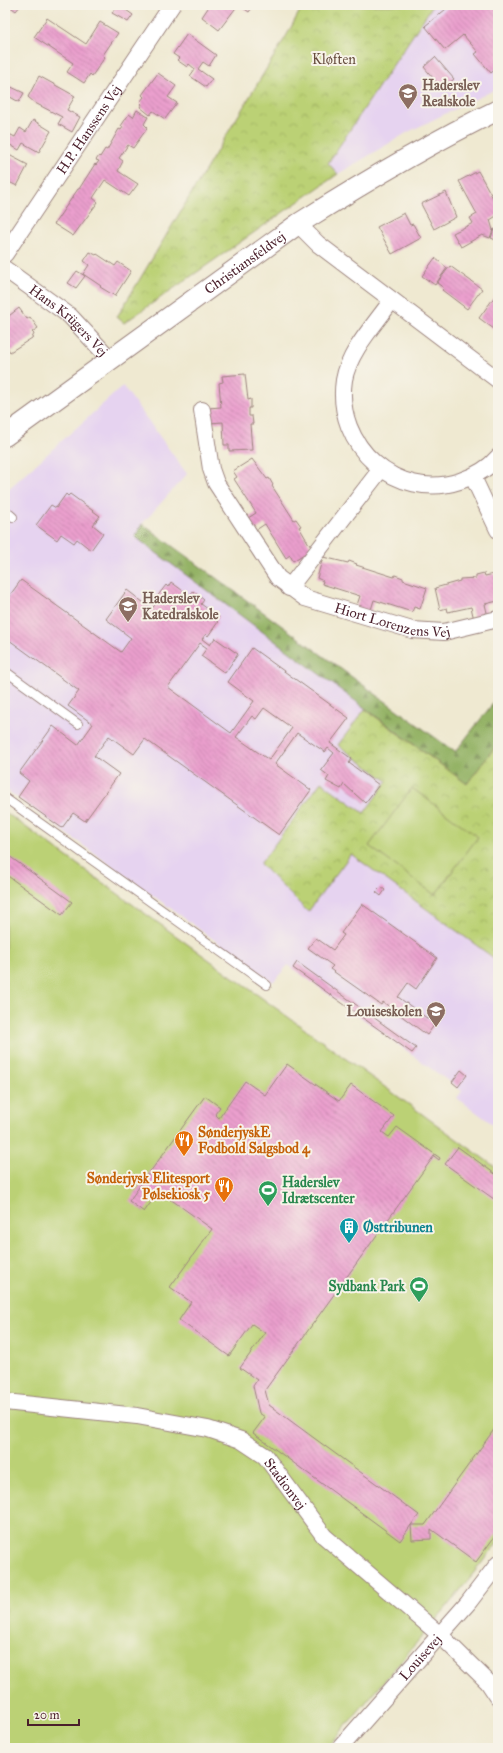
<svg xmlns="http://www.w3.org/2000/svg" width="503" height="1753" font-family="'IM FELL Great Primer',serif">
<defs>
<pattern id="forest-firs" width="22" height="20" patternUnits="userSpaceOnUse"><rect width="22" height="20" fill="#94b366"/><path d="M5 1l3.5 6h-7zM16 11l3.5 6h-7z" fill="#7b9154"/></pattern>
<pattern id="park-crowns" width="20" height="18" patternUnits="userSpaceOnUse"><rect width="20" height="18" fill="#bbd175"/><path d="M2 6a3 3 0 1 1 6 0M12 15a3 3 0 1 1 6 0" fill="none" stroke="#a2b365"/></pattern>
<pattern id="building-back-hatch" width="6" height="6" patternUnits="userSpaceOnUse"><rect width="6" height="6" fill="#ea9fcd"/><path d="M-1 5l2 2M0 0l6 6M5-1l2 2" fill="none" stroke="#c081a7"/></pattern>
</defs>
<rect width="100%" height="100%" fill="#f7f3e8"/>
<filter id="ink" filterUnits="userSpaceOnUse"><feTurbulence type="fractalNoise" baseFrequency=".025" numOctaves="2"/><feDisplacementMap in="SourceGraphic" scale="8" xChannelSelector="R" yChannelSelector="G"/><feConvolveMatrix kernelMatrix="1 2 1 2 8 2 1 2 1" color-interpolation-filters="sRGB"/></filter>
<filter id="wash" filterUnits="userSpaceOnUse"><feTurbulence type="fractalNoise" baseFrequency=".012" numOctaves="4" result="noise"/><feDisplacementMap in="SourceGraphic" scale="16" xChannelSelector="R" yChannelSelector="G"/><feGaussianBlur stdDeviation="0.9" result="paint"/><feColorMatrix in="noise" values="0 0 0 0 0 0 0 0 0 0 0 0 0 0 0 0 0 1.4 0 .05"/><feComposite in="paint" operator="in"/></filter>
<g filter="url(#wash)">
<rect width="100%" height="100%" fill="#efe9d1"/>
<!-- built -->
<path fill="#e6d3f0" d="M433,5H498V88L408,132L338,174L328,163Z
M123,386L187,474L142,524L135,537L467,784L498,743V1128L457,1098L462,1091L288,965L273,982L5,789V492Z"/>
<!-- forest -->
<path fill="url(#forest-firs)" stroke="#6f6948" d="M142,524L455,752L498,697V743L467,784L135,537Z"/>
<!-- park -->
<path fill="url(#park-crowns)" stroke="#827850" d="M303,5H433L328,163L338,174L124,323L117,317L288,33Z
M365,709L467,784L498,743V961L351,854L308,912L260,864L321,782L364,813L387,781L338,745Z"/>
<!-- pitch -->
<path fill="#bbd175" stroke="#827850" d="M412,788L478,837L435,895L369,846Z
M5,812L498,1169V1542L446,1608L327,1748H5Z"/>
<g id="blocks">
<!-- building -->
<path fill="url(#building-back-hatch)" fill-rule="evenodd" d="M8,5H21L16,11Z
M117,5H129L126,10L133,15L128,22L112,13Z
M210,5H238L219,30L202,17Z
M239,5H254L249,12Z
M451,5H498V67L491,73L475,54L478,52L463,35L445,50L425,26Z
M47,18L86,44L100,22L118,33L103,55L105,57L92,76L90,74L84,83L67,72L73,63L34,37Z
M187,34L216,55L209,66L203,62L198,69L212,79L206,87L190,76L195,69L189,64L187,67L177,60L179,58L173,54Z
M435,57L454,79L442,89L424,67Z
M158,73L176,86L168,97L177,103L165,119L153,111L150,115L140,107L142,104L140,102L144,97L142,95Z
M39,76L75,96L67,110L80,117L72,132L58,124L62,117L35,103L28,97Z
M5,84L24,93L19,102L5,94Z
M137,110L148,117L144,124L147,127L146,130L133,148L128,145L119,158L123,161L118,171L138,184L129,196L105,180L93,198L98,202L73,236L54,224L78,189H79L95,164L96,165L99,161L96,160L99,156L100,157L105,149L107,150L119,129L121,130L123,127L121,126L129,114L133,117Z
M33,120L51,131L39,152L23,143L19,150L5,142V132L15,137L20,128L26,132Z
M9,155L28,165L17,186L5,180V162Z
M478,171L493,198L498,195V215L490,220L493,230L490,238L482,235L461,247L453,233L473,223L470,218L477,214L459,181Z
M446,192L456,217L434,229L421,204Z
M404,213L410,225L413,224L421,238L392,254L377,227Z
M494,229L498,231V241L491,238Z
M90,252L96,255L97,254L115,266L118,262L131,271L115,296L100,287L101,286L83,274L89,265L84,261Z
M435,258L447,268L435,285L422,276Z
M450,266L482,289L467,309L442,290L444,288L437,283Z
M77,271L85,276L76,288L68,283Z
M498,292V332L479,318Z
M19,308L27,319L30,317L38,328L32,332L34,334L32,338L10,352L5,344V319Z
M245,374L248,400L251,399V408H249V416H252L253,424H250L252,450L229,451V445H224L223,422L209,423L208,408L221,407L219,383L223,382L222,376Z
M252,459L267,479L269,478L273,485L272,486L294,520L296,519L301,526L299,527L312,549L293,561L290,555L286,558L265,524L253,532L245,520L256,513L234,479L237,477L233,471Z
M66,494L68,496L70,494L100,516L93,525L103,533L91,550L77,539L74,543L61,534L57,540L36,525L51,505L56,508Z
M323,557L348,563L349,561L357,564L356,565L394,577L395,575L403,578V580L427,588L420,609L414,607L412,612L374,600L370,613L356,608L360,596L322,584L323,581L317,578Z
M484,573L485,576L498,573V601L485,604L488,617L474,620L471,607L448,612L447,608L440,610L435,588L460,581V579L476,578V575Z
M21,580L121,652L131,638L106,619L127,590L152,609L158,600L156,598L166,585L168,587L171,582L190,596L193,591L204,600L201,604L219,617L216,621L218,622L208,636L206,634L202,639L210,645L215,638L238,654L225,673L201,656L207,648L200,643L168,687L231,733L254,701L228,682L252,648L349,718L330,743L352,759L349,763L379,785L365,803L344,784L341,789L326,781L329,776L321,770L334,753L328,748L325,752L297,733L275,764L311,790L279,835L145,739L134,754L109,736L94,756L119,774L85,821L73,813L62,828L18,797L29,781L19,773L53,726L78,745L93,724L68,706L79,691L5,637V602ZM264,708L292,728L269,760L236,737L252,716L256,719Z
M5,853L72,902L62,915L5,874Z
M381,887L385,890L381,896L376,892Z
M362,904L437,958L416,989L408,983L398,997L435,1024L427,1035L383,1002L381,1005L330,969L333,966L308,948L316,938L333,950L344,935L341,933Z
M297,962L416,1048L412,1053L293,968Z
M287,1064L339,1101L351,1085L394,1116L382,1132L389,1137L397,1127L440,1158L439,1160L434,1156L265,1390L269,1405L419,1515L411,1525H425L498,1424V1532L476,1562L431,1529V1539L412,1540L411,1525L400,1541L253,1433L265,1417L259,1413L253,1386L257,1380L240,1368L265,1333L252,1324L229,1356L179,1320L191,1302L170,1287L212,1229L159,1191L144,1212L129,1201L205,1096L220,1107L215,1114L219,1118L245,1081L265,1095Z
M461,1070L467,1075L458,1087L452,1082Z
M458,1147L498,1176V1202L445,1164Z"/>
</g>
</g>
<g filter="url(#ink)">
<use href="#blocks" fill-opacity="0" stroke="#9c847e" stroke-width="1"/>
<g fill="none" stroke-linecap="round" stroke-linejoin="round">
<defs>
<path id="service" d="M5,510L13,517
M5,671L78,724
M5,798L267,985"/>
<g id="minor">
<path d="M298,224L318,244L498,380"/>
<path id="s1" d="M5,254L172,5"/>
<path id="s2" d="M5,269L70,316L110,359"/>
<path d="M392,300C376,323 349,351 344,380C334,446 397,502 460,481C475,476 488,469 498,457"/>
<path id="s3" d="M202,410L211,469L216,483L278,578L305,598L412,630L444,632L498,619"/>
<path d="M473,477L498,530"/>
<path d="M289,588L381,469"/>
<path id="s4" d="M5,1402L137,1416L208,1429L241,1440L265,1456L324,1536L440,1635L488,1682L498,1697"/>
<path id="s5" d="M340,1748L468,1603L498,1564"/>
</g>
<g id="tertiary">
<path id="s6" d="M5,436L298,224C363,183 429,143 498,110"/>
</g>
</defs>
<!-- service casing -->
<use href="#service" stroke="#9c847e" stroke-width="10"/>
<!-- minor casing -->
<use href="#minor" stroke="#9c847e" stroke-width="18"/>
<!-- tertiary casing -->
<use href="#tertiary" stroke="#9c847e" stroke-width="22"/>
<!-- service -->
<use href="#service" stroke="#fff" stroke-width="8"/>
<!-- minor -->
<use href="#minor" stroke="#fff" stroke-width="16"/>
<!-- tertiary -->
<use href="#tertiary" stroke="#fff" stroke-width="20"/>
</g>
</g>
<!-- icons -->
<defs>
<symbol id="school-pin" viewBox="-11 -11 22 30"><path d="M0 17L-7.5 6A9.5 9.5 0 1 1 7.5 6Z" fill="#8d6e63" stroke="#f7f3e8"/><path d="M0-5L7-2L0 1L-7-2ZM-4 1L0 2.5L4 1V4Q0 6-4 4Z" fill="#fff"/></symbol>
<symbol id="restaurant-pin" viewBox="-11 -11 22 30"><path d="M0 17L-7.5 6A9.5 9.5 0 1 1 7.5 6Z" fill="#e8710a" stroke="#f7f3e8"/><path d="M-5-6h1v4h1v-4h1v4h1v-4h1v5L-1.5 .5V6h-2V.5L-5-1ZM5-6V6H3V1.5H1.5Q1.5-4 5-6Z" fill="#fff"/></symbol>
<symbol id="stadium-pin" viewBox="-11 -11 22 30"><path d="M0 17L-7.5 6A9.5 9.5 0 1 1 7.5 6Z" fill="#2e9e5b" stroke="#f7f3e8"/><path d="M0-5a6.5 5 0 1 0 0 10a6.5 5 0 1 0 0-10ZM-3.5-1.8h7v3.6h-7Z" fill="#fff"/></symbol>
<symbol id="building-pin" viewBox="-11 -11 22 30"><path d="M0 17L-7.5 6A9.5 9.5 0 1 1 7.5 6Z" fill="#0f9aa8" stroke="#f7f3e8"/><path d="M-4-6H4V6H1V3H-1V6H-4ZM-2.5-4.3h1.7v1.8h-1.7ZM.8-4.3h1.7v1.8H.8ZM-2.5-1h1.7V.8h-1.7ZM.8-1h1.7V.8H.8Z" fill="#fff"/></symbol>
</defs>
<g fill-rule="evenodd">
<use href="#school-pin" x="397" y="82" width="22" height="30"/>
<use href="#school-pin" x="117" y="595" width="22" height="30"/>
<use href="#school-pin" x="425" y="1000" width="22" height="30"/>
<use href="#restaurant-pin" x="173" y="1129" width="22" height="30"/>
<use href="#restaurant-pin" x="213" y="1175" width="22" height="30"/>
<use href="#stadium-pin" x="257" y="1179" width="22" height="30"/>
<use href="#building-pin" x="338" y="1216" width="22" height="30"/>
<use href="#stadium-pin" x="408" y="1275" width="22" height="30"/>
</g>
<g text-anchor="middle" stroke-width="4" stroke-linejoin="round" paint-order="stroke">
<!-- park labels -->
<g font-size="14" fill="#664c3e" stroke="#f7f3e8">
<text x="334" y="64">Kløften</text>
</g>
<!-- education labels -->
<g font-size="14" font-weight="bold" fill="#785e54" stroke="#f7f3e8" text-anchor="start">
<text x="422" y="90">Haderslev<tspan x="422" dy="16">Realskole</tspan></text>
<text x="142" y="603">Haderslev<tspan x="142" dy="16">Katedralskole</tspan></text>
<text x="422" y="1016" text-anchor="end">Louiseskolen</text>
</g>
<!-- street labels -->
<g font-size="14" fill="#4a1f2b" stroke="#f7f3e8">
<text dy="5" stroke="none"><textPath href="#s1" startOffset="150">H.P. Hanssens Vej</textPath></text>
<text dy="5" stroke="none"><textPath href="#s6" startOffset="296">Christiansfeldvej</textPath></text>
<text dy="5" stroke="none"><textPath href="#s2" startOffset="82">Hans Krügers Vej</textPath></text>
<text dy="5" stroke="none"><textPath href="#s3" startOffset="312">Hiort Lorenzens Vej</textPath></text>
<text dy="5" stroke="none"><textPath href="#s4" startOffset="303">Stadionvej</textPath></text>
<text dy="5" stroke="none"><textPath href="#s5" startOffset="121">Louisevej</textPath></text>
</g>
<!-- food labels -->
<g font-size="14" font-weight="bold" fill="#c56008" stroke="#f7f3e8" text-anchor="start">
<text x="198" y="1137">SønderjyskE<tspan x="198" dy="16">Fodbold Salgsbod 4</tspan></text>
<text x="210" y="1183" text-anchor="end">Sønderjysk Elitesport<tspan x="210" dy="16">Pølsekiosk 5</tspan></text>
</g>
<!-- leisure labels -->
<g font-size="14" font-weight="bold" fill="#27864d" stroke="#f7f3e8" text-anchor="start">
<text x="282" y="1187">Haderslev<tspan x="282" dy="16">Idrætscenter</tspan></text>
<text x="405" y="1291" text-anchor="end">Sydbank Park</text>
</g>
<!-- culture labels -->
<g font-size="14" font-weight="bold" fill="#0d838f" stroke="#f7f3e8" text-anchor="start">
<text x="363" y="1232">Østtribunen</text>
</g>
</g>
<!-- margin -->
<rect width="503" height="1753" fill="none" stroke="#f7f3e8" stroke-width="20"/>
<!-- scale -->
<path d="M28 1719v6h51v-6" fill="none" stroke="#4a1f2b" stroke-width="2"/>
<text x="34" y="1719" font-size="12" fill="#4a1f2b" stroke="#f7f3e8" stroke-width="3" paint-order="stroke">20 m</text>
</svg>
